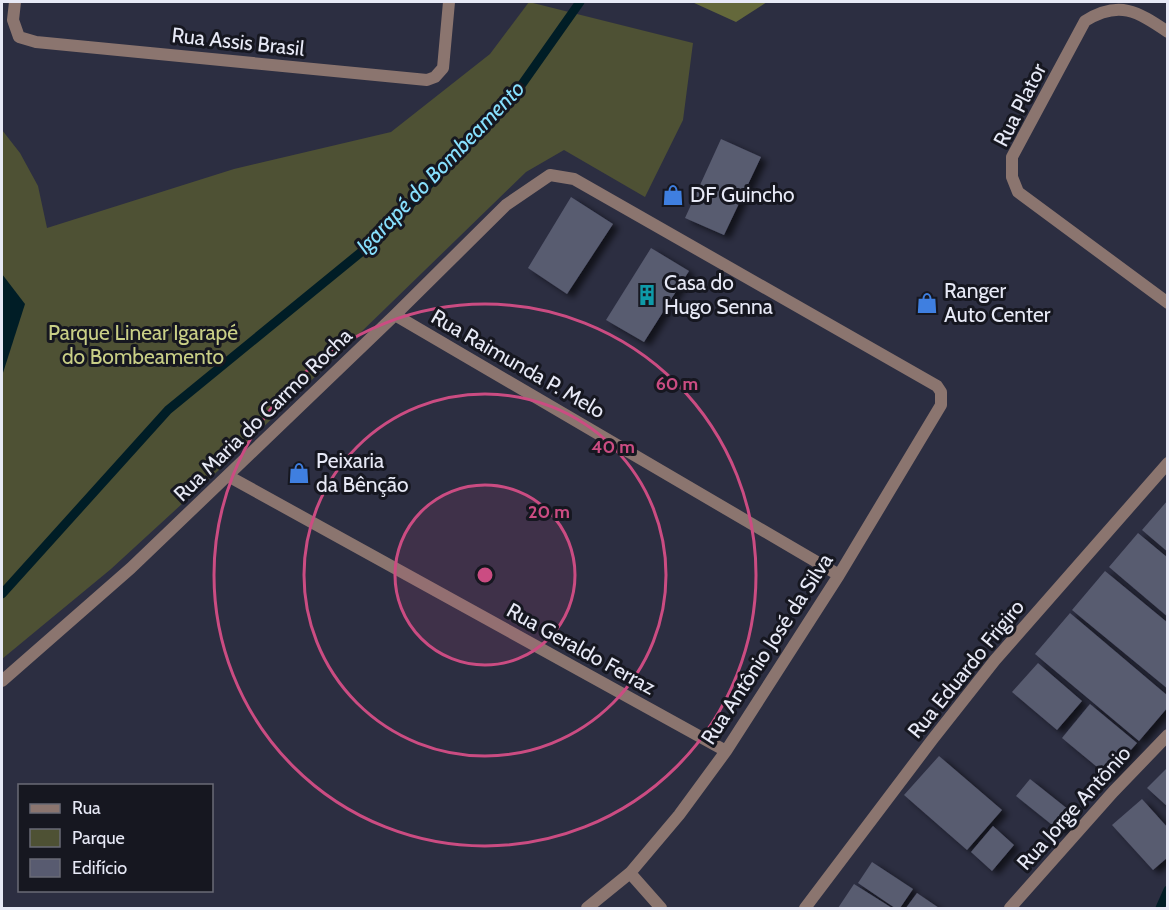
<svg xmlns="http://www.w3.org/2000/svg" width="1169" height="910" font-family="Cabin,sans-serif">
<defs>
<filter id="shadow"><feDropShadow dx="6" dy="4" stdDeviation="3" flood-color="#0009"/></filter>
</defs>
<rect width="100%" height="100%" fill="#2c2e41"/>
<!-- green -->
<path fill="#4e5134" d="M529,2L693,43L683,120L645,197L564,150L526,172L220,469L111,569L2,659V130L20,153L38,186L47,228L234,169L391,132L490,54Z"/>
<!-- forest -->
<path fill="#64683b" d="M692,2H767L736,22Z"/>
<!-- water -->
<path fill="#001d26" d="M2,274L25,304L2,376Z"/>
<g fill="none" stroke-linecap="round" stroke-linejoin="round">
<!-- stream -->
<path stroke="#001d26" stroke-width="9" d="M2,594L168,410L382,235L520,87L580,2
M1160,908L1168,890"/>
</g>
<!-- building -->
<path fill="#585b70" filter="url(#shadow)" d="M721,139L761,157L724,235L685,218Z
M571,197L613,224L567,294L528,268Z
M651,248L689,271L644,342L606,320Z
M1168,500V552L1142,530Z
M1138,533L1168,558V617L1109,567Z
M1105,571L1168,623V689L1072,610Z
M1070,613L1168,696V707L1139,741L1035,654Z
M1038,663L1082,701L1057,730L1012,692Z
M1090,704L1137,743L1108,776L1062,738Z
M939,756L1002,810L967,850L904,795Z
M1168,767V807L1147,788Z
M1030,779L1074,814L1061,832L1016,796Z
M1142,799L1168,828V857L1153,870L1112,825Z
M993,826L1014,845L992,871L971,852Z
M872,862L913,889L900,908H895L858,883Z
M854,884L892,908H838Z
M917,893L939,908H906Z"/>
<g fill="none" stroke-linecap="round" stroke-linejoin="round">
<!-- minor -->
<path stroke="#8b756f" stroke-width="12" d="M15,2L13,20L19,37L36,42L427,80L435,77L443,68L449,2
M1168,32C1137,11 1119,0 1085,21L1012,157V177L1018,192L1168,303
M395,315L839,575
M228,476L726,751
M2,681L131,568L395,315L506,205L550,175L574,179L937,386L941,392V405L839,575L726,751L679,815L630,873L587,908
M630,873L661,908
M805,908L932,740L995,660L1168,463
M1010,908L1113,792L1168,735"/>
</g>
<!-- distance rings -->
<circle cx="485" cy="575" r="90" fill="#cb4c82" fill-opacity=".12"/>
<g fill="none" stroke="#cb4c82" stroke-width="3">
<circle cx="485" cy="575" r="90"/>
<circle cx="485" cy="575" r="181"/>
<circle cx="485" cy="575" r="271"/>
</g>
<!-- icons -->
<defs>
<symbol id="shop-bare" viewBox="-9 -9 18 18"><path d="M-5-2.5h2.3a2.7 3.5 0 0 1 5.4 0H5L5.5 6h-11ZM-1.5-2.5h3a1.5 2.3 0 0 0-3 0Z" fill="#3f7fe0" stroke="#161720" stroke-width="2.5" paint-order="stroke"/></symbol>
<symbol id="building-bare" viewBox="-9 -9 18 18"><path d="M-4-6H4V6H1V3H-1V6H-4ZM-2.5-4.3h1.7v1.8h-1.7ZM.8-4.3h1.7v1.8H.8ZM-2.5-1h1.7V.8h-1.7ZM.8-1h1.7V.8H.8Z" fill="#0f9aa8" stroke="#161720" stroke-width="2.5" paint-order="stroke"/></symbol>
</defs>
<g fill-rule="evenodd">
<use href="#shop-bare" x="658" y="180" width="30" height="30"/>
<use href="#building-bare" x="632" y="280" width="30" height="30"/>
<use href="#shop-bare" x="912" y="288" width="30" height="30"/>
<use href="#shop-bare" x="284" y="458" width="30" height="30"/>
</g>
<g text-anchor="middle" stroke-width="6" stroke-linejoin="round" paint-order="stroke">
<!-- street labels -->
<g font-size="21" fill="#e7e9f6" stroke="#161720">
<text transform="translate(238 42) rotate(6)" y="7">Rua Assis Brasil</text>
<text transform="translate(1020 105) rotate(-63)" y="7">Rua Plator</text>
<text transform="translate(518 364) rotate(30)" y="7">Rua Raimunda P. Melo</text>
<text transform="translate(263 415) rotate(-44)" y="7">Rua Maria do Carmo Rocha</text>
<text transform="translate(581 649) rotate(29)" y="7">Rua Geraldo Ferraz</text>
<text transform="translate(767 649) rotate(-57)" y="7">Rua Antônio José da Silva</text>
<text transform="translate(966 669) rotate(-51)" y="7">Rua Eduardo Frigiro</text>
<text transform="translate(1074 808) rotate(-48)" y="7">Rua Jorge Antônio</text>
</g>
<!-- poi labels -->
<g font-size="21" fill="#e7e9f6" stroke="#161720" text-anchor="start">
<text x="690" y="202">DF Guincho</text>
<text x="664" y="290">Casa do<tspan x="664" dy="24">Hugo Senna</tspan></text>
<text x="944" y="298">Ranger<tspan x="944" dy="24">Auto Center</tspan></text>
<text x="316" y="468">Peixaria<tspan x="316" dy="24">da Bênção</tspan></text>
</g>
<!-- park labels -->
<g font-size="21" fill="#c9cf86" stroke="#161720">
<text x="143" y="340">Parque Linear Igarapé<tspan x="143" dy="24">do Bombeamento</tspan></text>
</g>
<!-- water labels -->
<g font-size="22" font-style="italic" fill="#87e0fe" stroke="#161720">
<text transform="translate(440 167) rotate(-46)" y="8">Igarapé do Bombeamento</text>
</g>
</g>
<circle cx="485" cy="575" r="9" fill="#cb4c82" stroke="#161720" stroke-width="3"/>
<g font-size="18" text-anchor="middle" font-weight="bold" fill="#cb4c82" stroke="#161720" stroke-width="6" stroke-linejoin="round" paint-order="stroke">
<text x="677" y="390">60 m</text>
<text x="613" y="453">40 m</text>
<text x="549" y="518">20 m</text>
</g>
<!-- border -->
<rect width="1169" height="910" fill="none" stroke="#e7e9f6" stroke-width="6"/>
<!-- legend -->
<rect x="18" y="784" width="195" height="108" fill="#161720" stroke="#6a6b76" stroke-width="1.5"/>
<rect x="30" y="804" width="30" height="9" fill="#8b756f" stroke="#6a6b76" stroke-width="1.5"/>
<text x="72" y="814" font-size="18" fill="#e7e9f6">Rua</text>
<rect x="30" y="829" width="30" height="18" fill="#4e5134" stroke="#6a6b76" stroke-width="1.5"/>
<text x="72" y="844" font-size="18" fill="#e7e9f6">Parque</text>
<rect x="30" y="859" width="30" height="18" fill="#585b70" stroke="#6a6b76" stroke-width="1.5"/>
<text x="72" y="874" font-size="18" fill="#e7e9f6">Edifício</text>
</svg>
